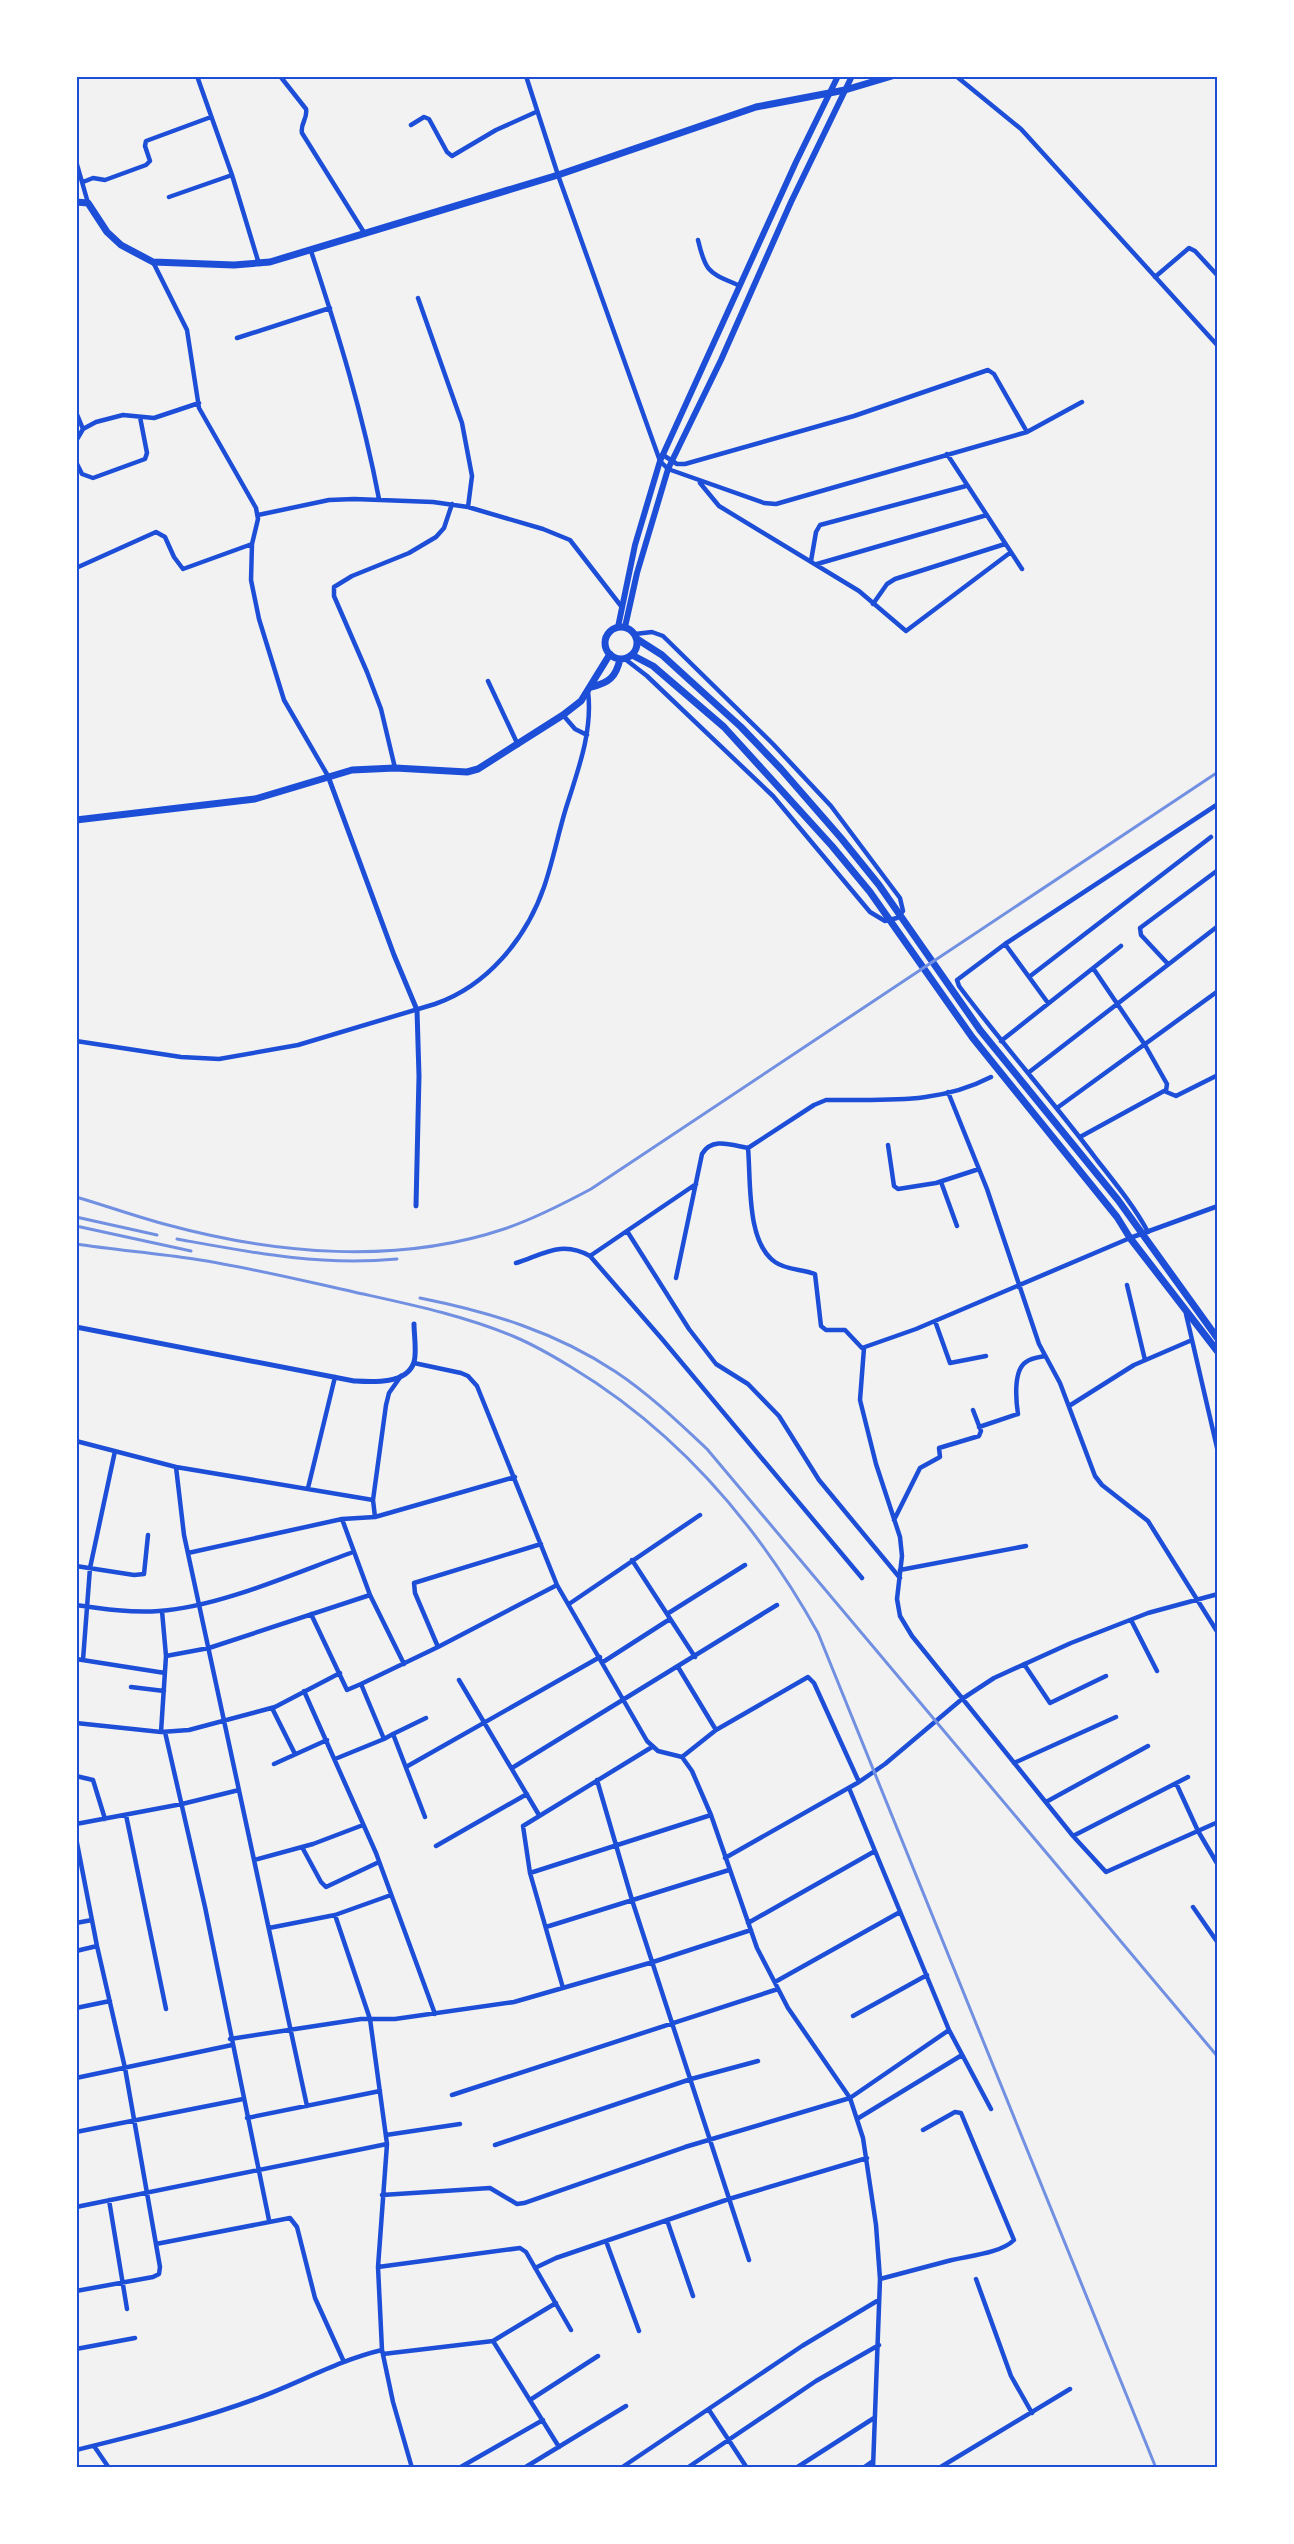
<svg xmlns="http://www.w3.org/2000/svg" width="1294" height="2544" font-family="'Space Grotesk',sans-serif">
<rect width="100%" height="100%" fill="#f2f2f2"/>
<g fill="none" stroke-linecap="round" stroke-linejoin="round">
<!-- minor -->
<path stroke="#1d4ed8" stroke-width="4.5" d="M197,76L232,175L259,264
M280,76L306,109C308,119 300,123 302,133L365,234
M526,76L558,175L660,461L668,469L764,503L776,504L1027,432L1082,402
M956,76L1021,129L1218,346
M411,125L424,117L429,119L447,152L452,156L496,130L536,112
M76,161L88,203
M83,182L93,178L105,180L146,165L150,161L145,146L146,141L211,117
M169,197L232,175
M698,240C706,274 709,272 740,286
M311,251C338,333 363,414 379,499
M153,262L187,330L199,408L256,508L258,519L252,544L251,580L259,619L284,700L328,776
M1155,277L1189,248L1195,251L1218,276
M418,298L462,423L472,476L468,507
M237,338L330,308
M76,412L83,429
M76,441L83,429L96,422L123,415L154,418L199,403
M947,454L1022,569
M663,455L677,464H685L854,416L988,370L994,374L1027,432
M76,462L82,474L93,478L145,459L147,453L140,417
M700,483L719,506L859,591L906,631L1011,552
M258,515L329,500L354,499L433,502L468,507L543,529L570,540L621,606
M811,561L816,532L820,525L966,486
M817,564L987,515
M76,568L156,532L165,537L174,557L183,569L252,544
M873,604L887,584L895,579L1005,544
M625,659L647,676L773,796L870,912L885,921L897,918L903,911L900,898L831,806L773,744L663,636L652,632L635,634
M488,681L518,745
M563,715L575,729L587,735
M395,768L381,709L367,672L334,596V587L352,576L409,553L436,537L444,528L452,504
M1005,944L1048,1003
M1168,964L1141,935L1140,928L1218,870
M1093,968L1145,1045L1167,1084L1166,1091
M1029,977L1211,837
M76,1041L181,1057L219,1059L298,1045L435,1004C487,986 526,939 544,887C553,861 558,834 566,808C578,770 593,731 588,691
M1001,1041L1121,946
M1028,1073L1218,926
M948,1092L987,1189L1039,1344L1060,1383L1095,1476L1102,1485L1148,1521L1218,1633
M1057,1108L1218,991
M1080,1137L1164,1091L1176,1096L1218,1075
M888,1145L894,1186L898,1189L936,1183L979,1169
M748,1148C751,1180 746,1242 775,1262C786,1270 802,1269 815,1274L821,1326L826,1330H845L862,1348L916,1329L1130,1238
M941,1182L957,1226
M627,1231L689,1329L716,1364L748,1384L779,1416L819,1480L900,1578
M1148,1232C1134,1206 1115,1183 1097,1160C1053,1101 1003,1045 959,986L957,980L1005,944L1218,804
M590,1256L696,1184
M516,1263C544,1254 562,1240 590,1256L662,1339L862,1578
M676,1278L702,1154C712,1137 731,1145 748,1148L814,1105L826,1100C884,1099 937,1105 991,1077
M1127,1285L1145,1360
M1186,1314L1218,1452
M935,1321L950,1363L986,1356
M864,1348L860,1400L876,1464L900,1537L902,1556L897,1599L900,1616L912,1636L1073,1836L1106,1872L1218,1822
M414,1363L461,1373L468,1376L477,1386L557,1585L647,1741L658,1751L682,1757L692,1771L711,1815L757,1948L788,2008L850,2098L863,2138L876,2225L880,2279L873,2468
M1069,1406L1134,1365L1192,1340
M979,1427L1018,1414C1016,1401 1013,1370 1026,1362C1031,1358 1040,1357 1045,1356
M76,1441L176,1467L184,1535L307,2106
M176,1467L373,1500
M308,1488L335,1377
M375,1517L373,1500L386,1405L389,1393L401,1376
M342,1519L370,1595L404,1664
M894,1520L920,1468L940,1457L939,1448L979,1436L981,1431L973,1410
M188,1553L342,1519L375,1517L515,1477
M632,1560L695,1657
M76,1566L134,1575L144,1574L148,1535
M900,1570L1026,1546
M569,1604L700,1515
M76,1605C103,1609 132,1613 159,1611C219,1607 295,1573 353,1552
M311,1614L347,1690L361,1684L384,1739L393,1734L425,1817
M667,1614L745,1565
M1131,1620L1157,1671
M438,1647L415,1593L414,1583L541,1544
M166,1656L209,1648L370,1595
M76,1659L165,1673
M83,1660L90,1568L115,1451
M603,1662L670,1619
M1024,1664L1050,1703L1106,1676
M678,1667L716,1730
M459,1680L539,1815
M361,1684L438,1647L557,1585
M131,1687L164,1691
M304,1691L376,1853L435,2014
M272,1708L295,1754
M76,1723L161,1732L189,1730L275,1707L340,1673
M161,1732L166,1656L162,1611
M165,1732L205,1907L269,2220
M393,1734L426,1718
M682,1757L716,1730L808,1677L814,1683L859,1782
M335,1759L384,1739
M1014,1763L1116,1717
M274,1764L327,1740
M406,1767L600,1657
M512,1768L777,1605
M76,1776L93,1780L105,1819
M597,1780L632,1900L749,2260
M1176,1783L1198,1831L1218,1865
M849,1788L949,2030L991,2109
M1046,1802L1148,1746
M126,1815L166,2009
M76,1824L182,1804L239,1790
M1073,1836L1188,1777
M76,1838L97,1946L125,2068L160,2267L159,2274L153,2277L76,2291
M436,1846L527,1794
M302,1847L321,1882L326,1887L379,1862
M725,1858L859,1782L885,1764L962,1699L994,1678L1071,1643L1148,1613L1218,1594
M254,1860L313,1844L363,1825
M530,1873L711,1815
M1193,1907L1218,1943
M335,1915L370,2019L387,2144L378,2267L382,2350L393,2402L412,2468
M76,1923L92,1920
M748,1923L875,1851
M546,1927L729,1870
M269,1928L335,1915L391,1895
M76,1951L97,1946
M775,1982L900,1912
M563,1988L530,1873L523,1826L652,1747
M76,2008L110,2001
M853,2016L927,1975
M230,2039L361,2019H395L514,2002L653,1962L751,1930
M76,2078L232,2045
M452,2095L778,1989
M247,2118L380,2091
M857,2119L962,2055
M76,2132L243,2099
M386,2135L460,2124
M495,2145L691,2079L758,2061
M382,2195L490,2188L517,2204L524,2203L685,2147L850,2098L949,2030
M109,2200L127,2309
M76,2207L387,2144
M667,2220L693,2296
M606,2241L639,2331
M156,2244L290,2218L297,2227L315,2298L344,2362
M378,2267L520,2248L526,2252L571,2330
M535,2268L556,2258L729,2199L867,2158
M880,2279C902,2273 925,2267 948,2261C966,2256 1000,2254 1014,2240L961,2113L955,2112L923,2130
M976,2279L1011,2376L1032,2413
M493,2341L559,2447
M76,2349L135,2338
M383,2354L493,2341L556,2303
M530,2400L598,2356
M709,2410L747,2468
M94,2446L109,2468
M76,2450C137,2435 199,2420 258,2398C299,2383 339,2360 382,2350
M459,2468L543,2420
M524,2468L626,2406
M621,2468L802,2346L877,2301
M687,2468L816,2381L879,2345
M796,2468L874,2418
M863,2468L873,2461
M939,2468L1070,2389"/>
<!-- tertiary -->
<path stroke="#1d4ed8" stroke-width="5" d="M328,776L394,955L417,1010L419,1076L416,1206
M1130,1238L1218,1206
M76,1327L354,1381C371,1382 407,1385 414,1362C417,1352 414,1335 414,1324"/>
<!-- secondary -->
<path stroke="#1d4ed8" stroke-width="6" d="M618,627L635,545L660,461L796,162L838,76
M625,627L637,573L668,469L721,360L791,202L852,76"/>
<!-- primary -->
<path stroke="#1d4ed8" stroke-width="7" d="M76,202L88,203L107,232L121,245L153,262L234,265L270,262L558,175L756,107L845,90L892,76
M605 643a16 16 0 1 1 32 0a16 16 0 1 1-32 0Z
M637,639L662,655L741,727L781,769L841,838L879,885L980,1030L1118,1200L1218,1339
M632,655L653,666L724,727L832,846L870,892L972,1037L1117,1217L1130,1238L1218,1352
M591,687C609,683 616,677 620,659
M76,820L255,799L352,770L395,768L467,772L478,769L563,715L581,701L610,654"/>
<!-- rail -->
<path stroke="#7290e2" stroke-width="3" d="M76,1197C107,1206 137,1217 168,1225C275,1254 397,1265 504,1229C534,1219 563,1204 591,1189L1218,772
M76,1217L157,1235
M76,1226L191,1251
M177,1239C254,1253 318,1266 397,1259
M76,1244C115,1250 155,1253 194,1259C247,1267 300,1280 354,1292C408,1304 463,1315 515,1337C534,1345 553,1356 571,1367C677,1431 758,1525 818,1633L1156,2468
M420,1298C490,1312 556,1332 616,1372C649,1394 678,1422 707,1449L1218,2057"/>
</g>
<!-- border -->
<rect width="1294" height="2544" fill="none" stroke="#ffffff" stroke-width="156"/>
<rect x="78" y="78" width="1138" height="2388" fill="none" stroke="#1d4ed8" stroke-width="2"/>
</svg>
